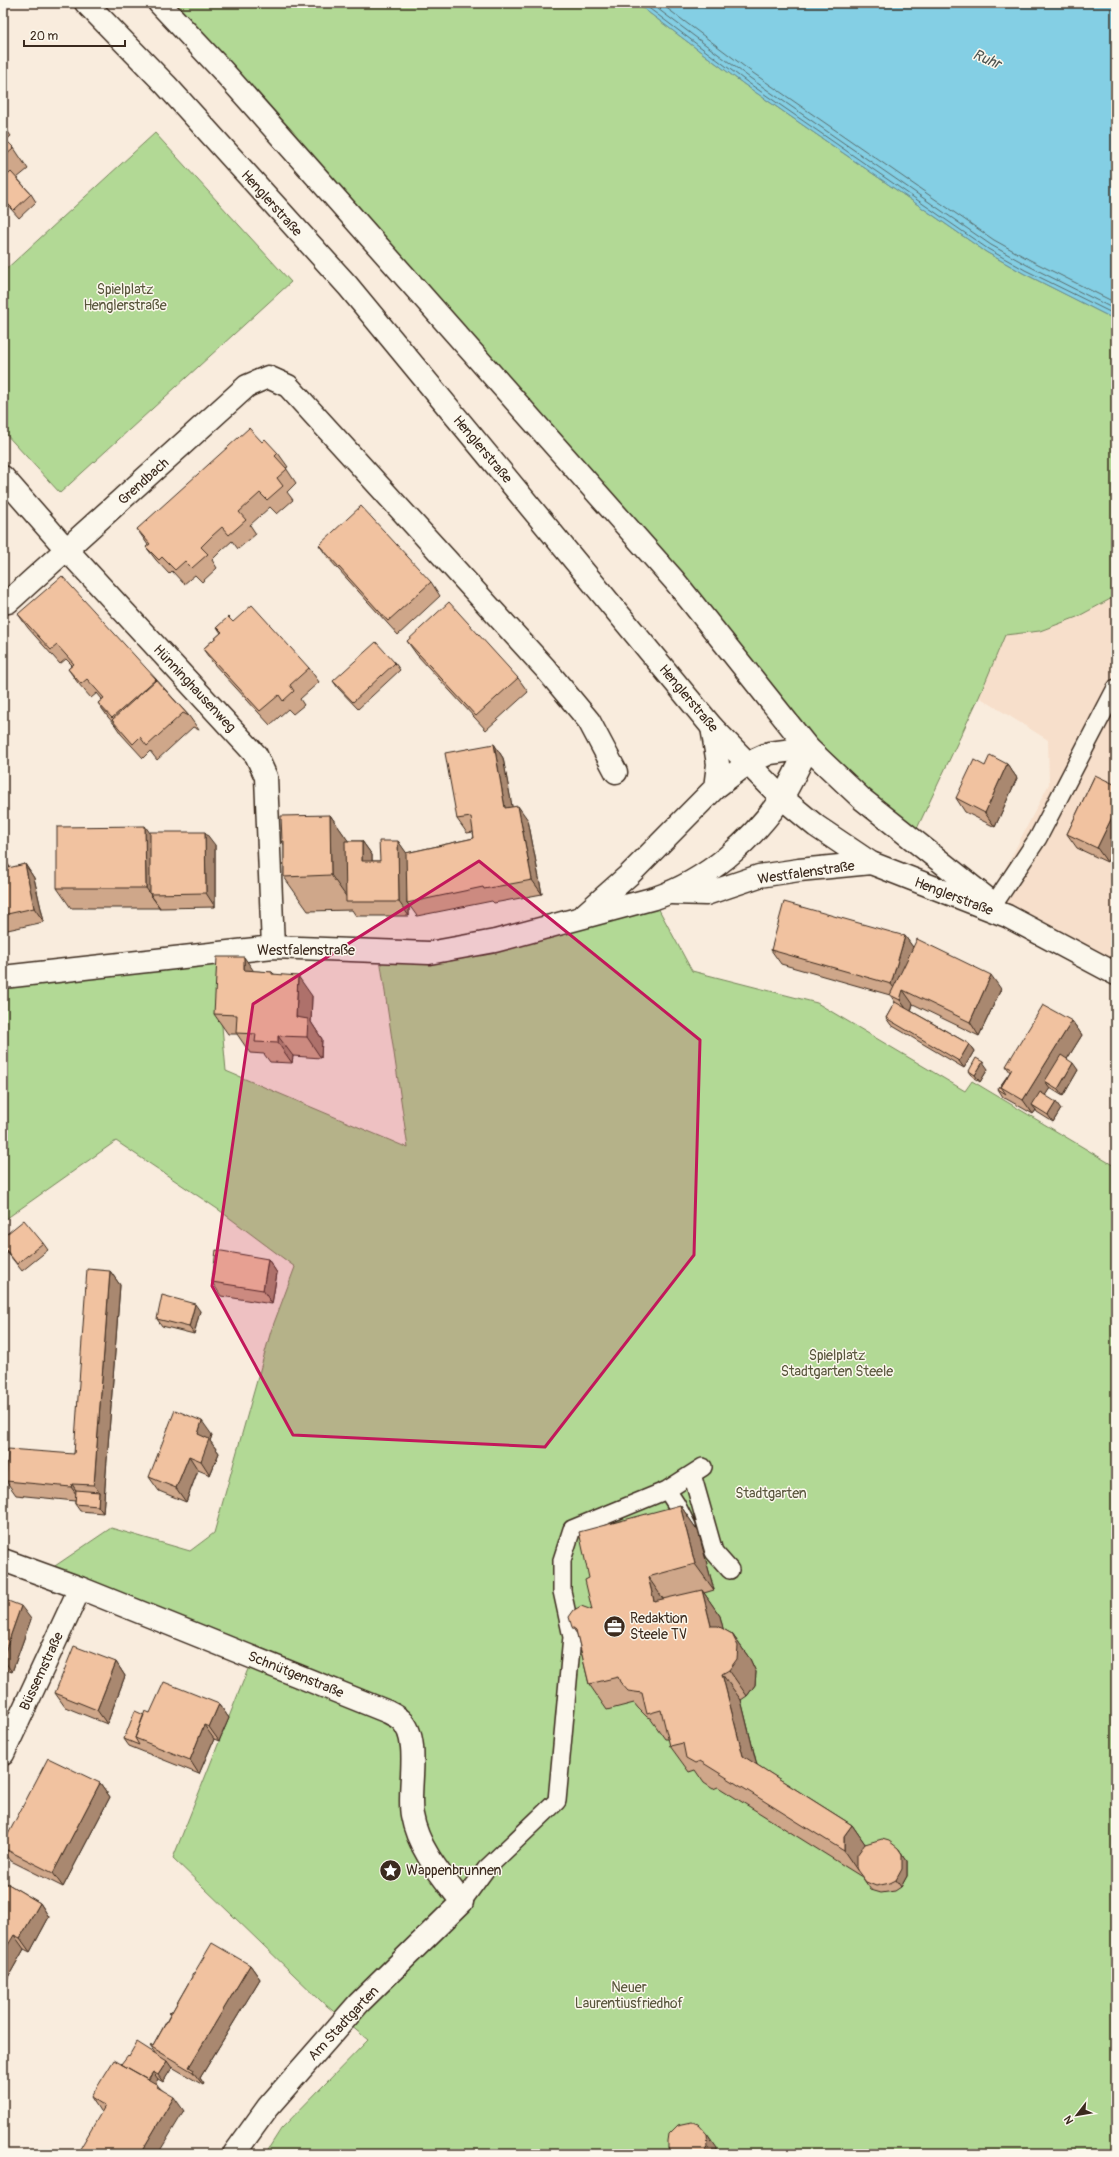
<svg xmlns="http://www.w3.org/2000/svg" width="1119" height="2157" font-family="Pangolin,sans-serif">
<rect width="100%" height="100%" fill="#f9ecdd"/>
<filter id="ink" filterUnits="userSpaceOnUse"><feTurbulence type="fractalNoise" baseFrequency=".025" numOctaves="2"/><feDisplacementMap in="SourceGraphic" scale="8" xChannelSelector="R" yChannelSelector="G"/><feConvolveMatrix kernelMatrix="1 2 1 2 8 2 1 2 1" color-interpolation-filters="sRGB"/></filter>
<g filter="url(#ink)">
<!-- built -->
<path fill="#f7dfcb" d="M1116,596V963L1009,908L993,892L1049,784L1048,740L979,697L1005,635L1040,631L1077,617Z"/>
<!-- green -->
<path fill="#b2d995" stroke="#76825a" d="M174,3H636L745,85L986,252L1023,273L1116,320V596L1077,617L1040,631L1005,635L979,697L913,837L861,793L227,60Z
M155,133L291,282L60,493L3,431V272Z
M656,904L692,971L817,1003L965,1091L972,1081L1116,1167V2154H265L281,2129L368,2040L321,2001L173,1858L252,1659L403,1718L414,1789L427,1843L403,1716L52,1568L111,1528L190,1551L214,1533L271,1331L295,1267L219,1210L116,1141L3,1221V983L216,959L226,1071L408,1148L380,958Z"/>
<!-- water -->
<path fill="#84cfe4" stroke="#678d95" d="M636,3H1116V320L1023,273L986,252L745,85Z"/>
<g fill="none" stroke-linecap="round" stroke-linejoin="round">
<!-- shore -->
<path stroke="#586c6d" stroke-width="1" d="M642,3L747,82L988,249L1025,270L1116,315
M650,3L750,78L991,245L1027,265L1116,310
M660,3L753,73L994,240L1030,260L1116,303"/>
<defs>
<path id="lane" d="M994,904L1038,838L1116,688
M692,1474L714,1552L730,1570
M667,1490L676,1504L687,1526
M462,1902L486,1869L557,1801L572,1637L562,1591V1560L572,1529L667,1490L703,1467"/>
<path id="street" d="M3,477L67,550L256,755L266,777L273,947
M3,603L8,602L247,386L268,377L288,386L545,668L589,721L616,772
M712,727L718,764L715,788
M671,893L706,894L759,876L799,870L871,863
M585,914L630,874L715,788L748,763L770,753L808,748
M3,977L273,947L429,953L495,941L655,898C706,881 752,841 782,797C792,782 799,764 808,748
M3,1560L80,1588L388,1712C392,1714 398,1717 401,1720C422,1739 407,1789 412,1815C418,1849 442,1876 462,1902L359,2003L268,2107L234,2154
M3,1754L80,1588"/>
<path id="secondary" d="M86,3L166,85L348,286L712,727L781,797L816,826L871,863L1007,916L1116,974
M159,3L222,70L674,580L808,748L862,799L994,904"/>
</defs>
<!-- lane casing -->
<use href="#lane" stroke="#3b2a1e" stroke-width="20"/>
<!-- street casing -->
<use href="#street" stroke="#3b2a1e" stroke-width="25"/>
<!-- secondary casing -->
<use href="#secondary" stroke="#3b2a1e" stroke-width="25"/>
<!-- lane -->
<use href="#lane" stroke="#fbf7ec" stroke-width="17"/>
<!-- street -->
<use href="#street" stroke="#fbf7ec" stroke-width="22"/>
<!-- secondary -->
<use href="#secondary" stroke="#fbf7ec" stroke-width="22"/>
</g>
<!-- wall -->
<path fill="#cfa78a" stroke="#3b2a1e" d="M3,125L11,136L6,140L14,148L28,169L17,178L31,194L36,202L19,218L3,200Z
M262,442L278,453L288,467L286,468L296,483L287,492L293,500L277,514L270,507L250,525L256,534L238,549L232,541L222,550L212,560L217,568L202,582L195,575L184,584L172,571L169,574L156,560L146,547L148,545L137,529Z
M319,545L431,582L440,596L398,635L329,559Z
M18,614L156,679L189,716L199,730L193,727L157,760L150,751L143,758L121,734L115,725L108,717L98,703L102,699L97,693L91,698L78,683L68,669L72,665L66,659L60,664L28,628Z
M233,622L309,668L319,682L300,699L304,705L293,714L288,709L270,725L213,663L203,649L221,633L217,627Z
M407,641L518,678L528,692L486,730L417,655Z
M395,663L400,670L358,709L338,688L333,681Z
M494,744L503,758L512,807L528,820L542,894L494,903L492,901L417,916L409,905V916H356L352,910L308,911L284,877V845L282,841L330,815L348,841H362L372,855V861H380L398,841L406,853L474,838L473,832L467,833L457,819Z
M1007,764L1017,778L995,827L965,812L956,798L985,766Z
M1095,775L1107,862L1077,848L1067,834Z
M215,845V907L160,908H71L57,888Z
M3,864L11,868L25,864L34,878L44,922L3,931Z
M905,936L913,948L1001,989L979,1036L913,1004L911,1011L969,1044L974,1051L964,1068L891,1025L886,1018L895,1002L890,995L781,964L771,950Z
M254,971L272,972L274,974L312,996L311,1022L322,1039L321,1058L293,1056L292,1063L270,1062L264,1054L250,1053L237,1034H228L214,1014Z
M1072,1021L1082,1035L1067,1059L1078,1070L1063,1096L1050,1088L1045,1095L1061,1109L1053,1122L1037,1112L1036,1110L1033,1114L1003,1097L998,1089L1010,1072L1006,1066Z
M988,1069L980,1082L974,1078L969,1071Z
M3,1237L43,1243L48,1250L22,1271L3,1247Z
M268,1259L277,1273L272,1304L221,1296L212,1282Z
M110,1271L120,1285L103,1513L80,1511L75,1504V1501L16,1495L6,1481L74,1454Z
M200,1311L194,1334L162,1326L157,1319Z
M212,1435L210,1441L219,1453L210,1475L198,1470L186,1502L159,1491L149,1477Z
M680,1505L698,1531L714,1590L704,1593L720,1616L723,1629L732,1634L750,1659L756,1672L755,1685L747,1696L741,1700L757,1765L852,1825L865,1844L898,1848L907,1861V1876L901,1887L895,1891L881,1893L871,1890L862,1877L718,1787L713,1789L704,1783L695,1770L689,1772L670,1746L669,1739H665L650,1718L647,1717L638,1708L634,1703L607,1710L589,1684L577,1634L572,1627L592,1610Z
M3,1599L31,1619L12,1672L3,1669Z
M116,1662L125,1676L107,1724L65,1707L55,1693Z
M219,1704L229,1718L219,1741L214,1739L199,1774L129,1746L124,1739L144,1715L150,1713Z
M100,1783L110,1797L63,1887L11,1861L3,1849V1844Z
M3,1881L40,1903L49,1917L30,1952L24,1949L3,1986Z
M250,1965L260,1979L200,2078L204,2084L203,2085L172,2067L163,2082L158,2079L155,2083L184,2111L102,2112L100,2111L91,2097L129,2056L155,2053L150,2046H153L170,2015L169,2013L172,2012L193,1975Z"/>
<!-- shaded-wall -->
<path fill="#a98870" stroke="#3b2a1e" d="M494,744L503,758L515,822L505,808Z
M1007,764L1017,778L995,827L985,813Z
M518,806L528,820L542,894L532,880Z
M1116,809V843L1107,862L1097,848Z
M330,815L354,849L350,902L331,875Z
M145,826L160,847L150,894L160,908L146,888Z
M205,832L215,845V907L206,893Z
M362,841L372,855V875L362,861Z
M398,841L408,855L407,903L409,905V916L399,902Z
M7,863L17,876L8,868Z
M25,864L34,878L44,922L34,908Z
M905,936L915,950L903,990L913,1004L910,1014L900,1000L901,998L891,984Z
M244,957L258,977L244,970Z
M991,975L1001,989L979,1036L970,1022Z
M298,976L312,996L311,1022L322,1039L321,1058L307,1037L296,1017Z
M1072,1021L1082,1035L1051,1085L1045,1081L1050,1088L1037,1108L1032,1105L1036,1110L1033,1114L1023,1100Z
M278,1036L293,1056L292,1063L278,1043Z
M969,1044L974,1051L964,1068L959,1061Z
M983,1062L988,1069L980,1082L975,1075Z
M1073,1063L1078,1070L1063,1096L1058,1089Z
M1056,1102L1061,1109L1053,1122L1048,1115Z
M268,1259L277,1273L272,1304L263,1290Z
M110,1271L120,1285L103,1513L98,1506L99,1492L94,1485Z
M195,1304L200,1311L194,1334L189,1327Z
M202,1421L212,1435L210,1441L219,1453L210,1475L201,1461L198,1434Z
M189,1456L198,1470L186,1502L176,1488Z
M72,1484L81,1498V1501L71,1487Z
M680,1505L698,1531L714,1590L695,1564Z
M648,1577L666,1603L654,1601Z
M702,1590L720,1616L729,1652L711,1626Z
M21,1606L31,1619L12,1672L3,1659V1657Z
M732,1634L750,1659L756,1672L755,1685L747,1696L729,1670Z
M116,1662L125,1676L107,1724L97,1710Z
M722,1674L741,1700L761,1782L743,1756Z
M219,1704L229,1718L219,1741L209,1727Z
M204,1725L214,1739L199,1774L190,1760Z
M100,1783L110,1797L63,1887L53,1873Z
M852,1825L870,1851L857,1870L844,1851V1836Z
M898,1848L907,1861V1876L901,1887L896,1880Z
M40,1903L49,1917L30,1952L20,1938Z
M14,1935L24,1949L3,1986V1947Z
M250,1965L260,1979L200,2078L204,2084L203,2085L193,2072L189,2067Z
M167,2061L172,2068L163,2082L158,2075Z
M153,2072L158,2079L151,2091L146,2084Z
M174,2097L184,2111L158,2154H140Z
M707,2134L717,2148V2154H704Z"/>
<!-- building -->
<path fill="#f1c2a0" stroke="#3b2a1e" d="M3,137L14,148L3,158Z
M11,172L31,194L14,210L3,199V180Z
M249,428L262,442L265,439L278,453L275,456L287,469L277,478L283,486L267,500L260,493L239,512L246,520L229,535L222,527L212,536L201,547L208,554L192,568L185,561L175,570L162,557L159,560L146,547L150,544L137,529Z
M361,506L431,582L388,621L319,545Z
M62,576L156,679L112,718L98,703L104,698L87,679L81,684L68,669L74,664L57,645L51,650L18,614Z
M449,602L518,678L476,716L407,641Z
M252,605L309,668L290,685L294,691L283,701L279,695L260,711L203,649L222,632L217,627L228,617L233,622Z
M376,642L395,663L353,702L333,681Z
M156,680L189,716L183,713L147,746L140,737L133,744L112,720Z
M494,744L505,808L518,806L532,880L484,889L483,887L407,903L406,853L474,838L471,817L457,819L445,753Z
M990,755L1007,764L985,813L956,798L974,760L985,766Z
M1095,775L1116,785V809L1097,848L1067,834Z
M330,815L331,875L284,877V841H282L281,816Z
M145,826L146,888H57V827Z
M150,832H205L206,893L150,894Z
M345,841H362V861H380L379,841H398L399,902H346Z
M7,863L8,868L25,864L34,908L3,915V864Z
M784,902L905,936L891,984L771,950Z
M917,939L991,975L970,1022L903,990L900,1000L890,995Z
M217,957H244V970L272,972V974L298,976L296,1017L308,1019L307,1037L278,1036V1043L255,1042L256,1034L236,1033L237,1015L214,1014Z
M895,1002L969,1044L959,1061L886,1018Z
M1043,1005L1072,1021L1023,1100L1001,1087L1012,1069L1006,1066Z
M1061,1055L1073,1063L1058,1089L1045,1081Z
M976,1058L983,1062L975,1075L969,1071Z
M1007,1077L1001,1087L1006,1094L998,1089Z
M1040,1092L1056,1102L1048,1115L1032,1105Z
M24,1220L43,1243L17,1264L3,1246V1237Z
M216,1250L268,1259L263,1290L212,1282Z
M87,1269L110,1271L94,1485L72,1484L71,1487L6,1481L8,1449L74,1454Z
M162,1295L195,1304L189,1327L157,1319Z
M175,1410L202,1421L198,1434L209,1439L201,1461L189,1456L176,1488L149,1477Z
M76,1490L99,1492L98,1506L75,1504Z
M680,1505L695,1564L648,1577L654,1601L702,1590L711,1626H718L732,1634L738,1646L737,1659L729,1670L722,1674L743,1756L852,1825L844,1836V1851L700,1761L695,1763L686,1758L683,1743L670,1746L661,1710L647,1714L642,1693L628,1691L620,1682L618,1677L589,1684L576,1630L572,1627L569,1617L574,1610L581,1606L592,1610L585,1580L589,1578L579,1532Z
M3,1599L21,1606L3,1657Z
M74,1646L116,1662L97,1710L55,1693Z
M164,1682L219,1704L209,1727L204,1725L190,1760L135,1738L145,1711L150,1713Z
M135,1711L144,1715L135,1738L139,1745L124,1739Z
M48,1758L100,1783L53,1873L3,1848V1844Z
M882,1839L889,1841L898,1848L902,1854V1869L896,1880L890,1883L876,1886L866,1882L857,1870V1855L865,1844Z
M3,1881L40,1903L20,1938L14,1935L5,1950L3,1947Z
M212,1943L250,1965L189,2067L194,2070L193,2072L150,2046H153L171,2014L169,2013L172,2012L192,1977V1974L193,1975Z
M137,2042L167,2061L158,2075L153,2072L148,2079L121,2064L128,2055L129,2056Z
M114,2060L158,2085L157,2087L174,2097L140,2154H77L105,2106L91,2097Z
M692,2122L698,2124L707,2134L708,2147L704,2154H673L668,2148V2141L669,2134L678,2125Z"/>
</g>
<!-- marked area -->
<path fill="#c2185b" fill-opacity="0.2" stroke="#c2185b" stroke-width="3" stroke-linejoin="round" d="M479,861L700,1040L694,1255L545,1447L293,1435L212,1286L253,1004Z"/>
<!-- icons -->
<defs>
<symbol id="office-disc" viewBox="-11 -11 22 22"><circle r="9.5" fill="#3b2a1e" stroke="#fbf7ec"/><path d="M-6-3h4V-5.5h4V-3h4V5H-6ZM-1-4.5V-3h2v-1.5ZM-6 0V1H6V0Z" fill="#fff"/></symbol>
<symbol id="sight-disc" viewBox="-11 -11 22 22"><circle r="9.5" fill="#3b2a1e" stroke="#fbf7ec"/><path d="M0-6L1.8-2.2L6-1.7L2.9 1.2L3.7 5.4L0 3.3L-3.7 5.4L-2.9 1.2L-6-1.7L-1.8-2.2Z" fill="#fff"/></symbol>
</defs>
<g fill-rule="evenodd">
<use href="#office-disc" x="602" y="1614" width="25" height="25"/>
<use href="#sight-disc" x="378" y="1858" width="25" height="25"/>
</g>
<g text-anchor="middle" stroke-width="3" stroke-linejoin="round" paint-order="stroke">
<!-- street labels -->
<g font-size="14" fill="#3b2a1e" stroke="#fbf7ec">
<text transform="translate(272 203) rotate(48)" y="5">Henglerstraße</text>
<text transform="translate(483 449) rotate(50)" y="5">Henglerstraße</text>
<text transform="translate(143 481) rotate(-42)" y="5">Grendbach</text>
<text transform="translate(195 688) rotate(47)" y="5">Hünninghausenweg</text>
<text transform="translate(689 698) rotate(50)" y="5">Henglerstraße</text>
<text transform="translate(806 872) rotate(-8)" y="5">Westfalenstraße</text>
<text transform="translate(954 896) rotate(21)" y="5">Henglerstraße</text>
<text x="306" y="955">Westfalenstraße</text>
<text transform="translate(41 1671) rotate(-65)" y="5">Büssemstraße</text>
<text transform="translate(296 1674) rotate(22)" y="5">Schnütgenstraße</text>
<text transform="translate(343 2023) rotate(-47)" y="5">Am Stadtgarten</text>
</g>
<!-- park labels -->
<g font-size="14" fill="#59563c" stroke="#fbf7ec">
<text x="125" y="294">Spielplatz<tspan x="125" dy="16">Henglerstraße</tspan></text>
<text x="837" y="1360">Spielplatz<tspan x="837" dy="16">Stadtgarten Steele</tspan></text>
<text x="771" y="1498">Stadtgarten</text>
<text x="629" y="1992">Neuer<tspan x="629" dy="16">Laurentiusfriedhof</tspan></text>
</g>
<!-- poi labels -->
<g font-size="14" fill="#3b2a1e" stroke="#fbf7ec" text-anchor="start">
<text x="630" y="1623">Redaktion<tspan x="630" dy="16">Steele TV</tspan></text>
<text x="406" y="1875">Wappenbrunnen</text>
</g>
<!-- water labels -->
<g font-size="15" font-style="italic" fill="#4d5350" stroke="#fbf7ec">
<text transform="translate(987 59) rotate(23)" y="5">Ruhr</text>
</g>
</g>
<!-- margin -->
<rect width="1119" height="2157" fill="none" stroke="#fbf7ec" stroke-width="16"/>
<rect x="8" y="8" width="1103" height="2141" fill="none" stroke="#3b2a1e" stroke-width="1.5" filter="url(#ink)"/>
<!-- north arrow -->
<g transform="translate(1077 2115) rotate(239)" stroke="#fbf7ec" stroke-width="3" paint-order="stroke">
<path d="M0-3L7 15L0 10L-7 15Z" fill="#3b2a1e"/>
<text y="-6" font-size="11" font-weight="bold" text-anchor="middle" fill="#3b2a1e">N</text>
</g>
<!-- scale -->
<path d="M24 40v6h101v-6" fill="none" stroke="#3b2a1e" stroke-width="2"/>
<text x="30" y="40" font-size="12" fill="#3b2a1e" stroke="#fbf7ec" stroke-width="3" paint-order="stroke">20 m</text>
</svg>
